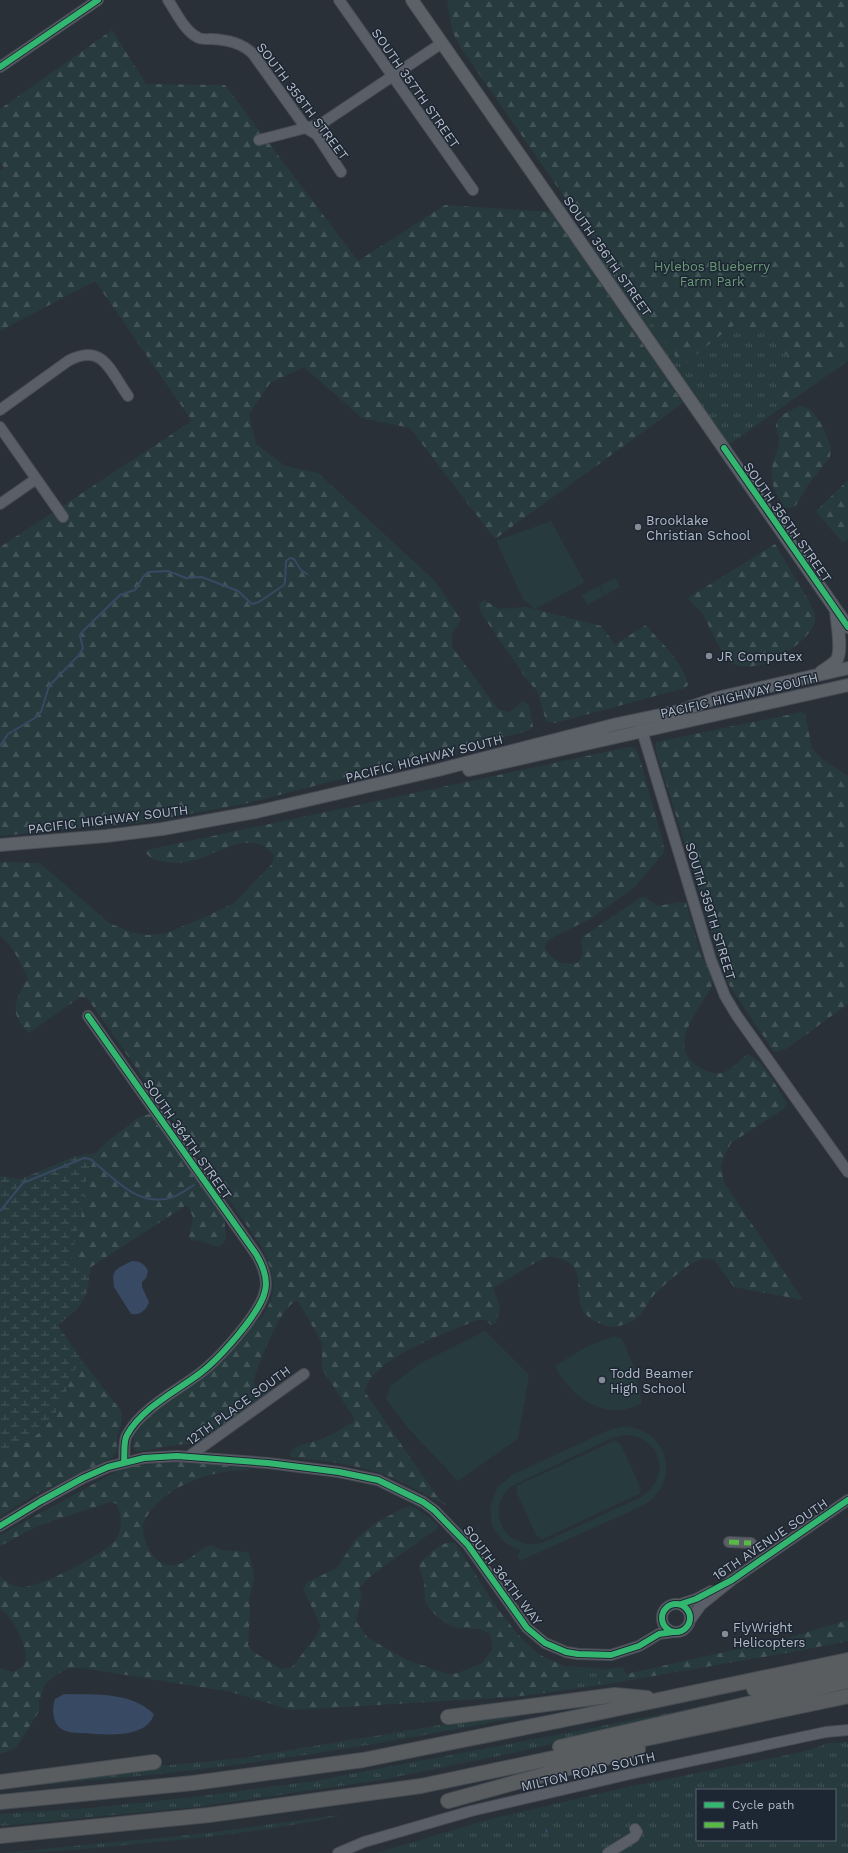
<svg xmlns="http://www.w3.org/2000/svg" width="848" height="1853" font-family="'Work Sans',sans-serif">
<defs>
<pattern id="grass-tufts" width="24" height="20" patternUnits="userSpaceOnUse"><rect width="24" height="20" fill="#273a3e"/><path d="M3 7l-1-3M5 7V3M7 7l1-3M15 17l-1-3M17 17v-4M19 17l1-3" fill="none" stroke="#445559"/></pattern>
<pattern id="forest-firs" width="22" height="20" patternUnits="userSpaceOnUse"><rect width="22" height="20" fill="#273a3e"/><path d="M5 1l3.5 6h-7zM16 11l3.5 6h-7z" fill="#445559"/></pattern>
<pattern id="wetland-marsh" width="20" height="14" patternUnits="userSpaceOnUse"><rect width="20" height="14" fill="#273a3e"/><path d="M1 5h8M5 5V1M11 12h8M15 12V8" fill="none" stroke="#445559"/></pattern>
</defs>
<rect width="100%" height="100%" fill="#2a3038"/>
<!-- grass -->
<path fill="url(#grass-tufts)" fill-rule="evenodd" d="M848,0V361L724,448L588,251L765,128Z
M567,1666L606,1669L601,1672L598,1683L602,1685L566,1690L571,1686L573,1672Z
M796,1687L513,1753L381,1780L195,1807L0,1826V1814L90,1808L194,1797L314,1781L572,1732Z
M506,1714H522L514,1718C418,1737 322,1754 225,1766C150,1776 75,1782 0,1788L26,1779L242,1758Z
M848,1742V1853H376L487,1820L623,1788L806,1751L829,1743ZM697,1790H835V1840H697Z
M339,1815V1816C275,1830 211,1837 146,1843C97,1848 49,1853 0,1853L199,1834Z"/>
<!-- forest -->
<path fill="url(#forest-firs)" d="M447,0H848V359L838,362L785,402C783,396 778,389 778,383C777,373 788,366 788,356L775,340L760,329L733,326L723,333L682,366L461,48L452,31Z
M112,30L146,84L225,85L358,261L445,205L551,212L683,403L495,539L410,428L362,418L304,367L270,383L249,414L256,444L285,466L318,473L435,581L461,620L452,633V647L498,709L509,712L523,701L529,705L533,727L527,731L244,804L143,822L0,836V547L192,421L95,281L0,331V171L4,168L0,162V109Z
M802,406L810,409L821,423L831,447L830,457L808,485L796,505L791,508H786C774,495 768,477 774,459C776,454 778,449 779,444C780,438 776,432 776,426C777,415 794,408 802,406Z
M848,480V539L843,543C834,531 824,523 816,511Z
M775,544L810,603C813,609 817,617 814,624C806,645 759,674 736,665C720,658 711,626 701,612C697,607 692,603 688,598Z
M484,600L499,609L526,607L601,626L615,644L646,625C661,643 683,661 688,685L685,688L555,723L546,721L538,692L528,681L481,613L479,604Z
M802,712L805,714L812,748L823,760L848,776V1004L786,1049L774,1052L729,985L722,969L695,876L655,748L656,742Z
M629,747L635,748L639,756L663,842L664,852L636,886L592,918L555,936L547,942L545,948C555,962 560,965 577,963L583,955L581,941L584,936L641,897H645L658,906L679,902L686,903C692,921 696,940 703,958C706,965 711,973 712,981C713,989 706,996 702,1002C683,1031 670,1061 714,1073C727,1076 738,1062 747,1054C764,1059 777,1089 787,1103L784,1109L731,1143L724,1156L721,1166L724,1183L803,1300L734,1287L714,1260C711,1259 706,1258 702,1259C691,1261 662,1286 654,1295C642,1309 644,1317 625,1324C621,1325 617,1327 613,1327C609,1328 603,1324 599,1323C560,1307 596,1271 561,1259C555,1257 549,1256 543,1259C526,1266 510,1279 493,1288L500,1307L496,1323L491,1325L486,1320H478C450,1331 369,1359 365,1392L436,1495L446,1505C427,1496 408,1484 388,1476C360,1465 322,1460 292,1457L289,1455C296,1443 308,1444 319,1440C331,1436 342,1428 353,1422L354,1418L322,1369V1343L298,1301C281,1302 259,1365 253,1381L256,1386L270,1390L267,1395L197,1444H183L136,1452L133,1448L134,1436L146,1420L157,1409L182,1394L261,1318C280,1292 274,1273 261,1246L88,999L80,997L29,1033C8,1013 15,1000 28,978C20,963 14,946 0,936V862L40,863L109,923L131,932L147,935L167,933L203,918L234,903L272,864L274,855C253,829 222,851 198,859C187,863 173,864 162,861C155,860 151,859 146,853L147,850Z
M149,1114L156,1119L224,1217L226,1239L222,1245L218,1247L199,1240L192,1241L189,1237L193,1217L188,1206H185L91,1267L76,1265L71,1257L81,1216L86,1180L96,1153L106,1143L139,1117Z
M83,1362L122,1412L121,1425L117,1435V1452L112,1458L36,1494L0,1517V1459C15,1450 31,1441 43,1429C54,1417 70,1391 69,1374Z
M172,1462C189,1462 238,1461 250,1470C241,1471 232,1470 223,1472C199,1476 168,1489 153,1508C148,1514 142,1522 143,1530C144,1545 156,1568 174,1565C188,1564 197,1549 211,1545L221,1550L248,1552L252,1563L254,1581L249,1599L250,1611L248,1645L252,1651L281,1669L292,1667L316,1636L321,1626L303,1589L307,1582L337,1568L355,1540L375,1523L402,1509L410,1506L416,1508L437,1524L438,1528L373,1574L359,1588L362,1594L356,1621L368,1638L407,1660L448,1674L458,1673L482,1663L492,1650C492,1644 493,1638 488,1633C478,1626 465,1630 455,1627C445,1624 428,1611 425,1600C424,1595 425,1588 424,1582C422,1575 420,1571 419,1564C430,1555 440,1540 455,1543C480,1580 502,1622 536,1652C547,1661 563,1662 573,1672C574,1681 573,1685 566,1690L514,1697L292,1710L231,1692L82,1668H69L57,1674L46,1683L39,1700V1711L20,1742L14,1749L0,1754V1668L13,1672C18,1670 23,1668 25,1662C29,1648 13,1616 0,1609V1576C5,1582 13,1586 21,1587C36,1590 103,1554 114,1542C123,1532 122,1516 117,1504L110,1502L40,1525L0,1546V1535L119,1470L134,1466Z
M848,1620V1641L792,1652L602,1685L598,1683C597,1668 612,1668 623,1667L626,1674L788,1638Z"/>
<!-- wetland -->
<path fill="url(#wetland-marsh)" d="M96,1153L86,1180L81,1216L71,1257L76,1265L91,1267L87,1292L79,1307L58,1325L83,1362L70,1374C70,1391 55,1417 43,1429C31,1441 15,1450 0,1459V1176L21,1179L73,1157Z"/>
<!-- pitch -->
<path fill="#273a3e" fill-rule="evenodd" d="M551,521L584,581L583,583L535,609L523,599L496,541Z
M615,578L620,587L605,595L600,586Z
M599,586L604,596L587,605L582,595Z
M485,1331L529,1375L518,1439L458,1481L408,1428L386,1399L390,1386L419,1364Z
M614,1336L622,1339L635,1369L642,1404C635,1406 628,1409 621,1410C592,1413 567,1390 555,1366L586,1347Z
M625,1426C670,1430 682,1484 642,1506L520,1561L517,1554L521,1551L504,1542L492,1526L490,1506L497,1488L512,1475L609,1430ZM623,1435C662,1434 673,1480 639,1498L542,1543C507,1552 484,1512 510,1487L612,1438Z
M616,1440L618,1444L620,1443L641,1489L639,1490L641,1493L541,1540L539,1536L537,1537L516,1491L518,1490L516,1486Z"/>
<!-- water -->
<path fill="#384963" d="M132,1261C140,1261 145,1264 148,1271L146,1278L142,1282V1287L149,1302C146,1311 140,1315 131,1314L114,1287L113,1276L115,1271L120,1267Z
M64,1694C94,1695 130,1691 154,1714C147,1739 104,1735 84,1733C76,1733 67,1733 60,1728C52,1721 52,1708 55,1699Z"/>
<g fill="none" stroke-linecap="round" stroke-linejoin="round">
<!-- stream -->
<path stroke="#384963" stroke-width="2" d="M0,746L8,734L35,718L41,712L49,686L79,655L83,648L80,636L81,633L120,595L135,590L143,577L148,572L168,571L186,578L202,577L238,591L252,604L259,602L284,585L285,582L286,561L290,558L294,559L301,570L307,574
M0,1211L23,1183L84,1158L90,1159C115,1178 138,1209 173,1197C180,1195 187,1189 194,1185
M546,1830L547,1832"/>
<defs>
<path id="minor" d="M168,0C176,12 184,30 197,37C201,40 207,39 212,39C228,40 242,43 253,54L306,128L317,135L341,172
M339,0L473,190
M0,67L98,0
M259,140L321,124L442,43
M0,410L68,361C103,342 110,371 128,396
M0,427L63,517
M0,504L36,479
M640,724L711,960L725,996L737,1016L848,1172
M88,1016L256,1254C262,1264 268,1279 265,1291C260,1314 218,1360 199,1374C175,1392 142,1408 127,1435C123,1442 125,1453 124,1462
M188,1457L304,1374
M0,1526L41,1501L83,1478L108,1467L144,1458L177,1456L268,1463L339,1472L378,1480L423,1502L434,1510L468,1545L527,1628L545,1643L566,1652L578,1654L611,1655L639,1646L659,1634L673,1632
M729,1542L751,1543
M662 1618a14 14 0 1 1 28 0a14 14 0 1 1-28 0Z
M681,1604L696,1599L711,1591
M691,1619L701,1605L732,1580L848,1500
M338,1853L364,1842L471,1811L630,1774L826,1732L848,1730
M608,1853L634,1837L637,1832L635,1829"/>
<path id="major" d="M412,0L848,627
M821,672C825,669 832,665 836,661C843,652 837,623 836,611
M469,770L848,685
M0,845L106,836L162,829L256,812L438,770L617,724L679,711L717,698L848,668"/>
<path id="highway" d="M754,1689L848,1671
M448,1717L615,1695L647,1698
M560,1747L848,1681
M0,1782L154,1762
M448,1801L638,1749
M0,1802L193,1783L363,1760L587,1715L848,1660
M0,1836L209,1815L421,1786L848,1696"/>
</defs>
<!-- minor casing -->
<use href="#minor" stroke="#484c53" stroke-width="12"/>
<!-- major casing -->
<use href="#major" stroke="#484c55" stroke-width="14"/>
<!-- highway casing -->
<use href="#highway" stroke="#474c53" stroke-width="16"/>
<!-- minor -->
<use href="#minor" stroke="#5a5e66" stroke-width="10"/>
<!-- major -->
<use href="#major" stroke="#5c6168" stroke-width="12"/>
<!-- highway -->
<use href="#highway" stroke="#5a5d60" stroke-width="14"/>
<!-- quiet -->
<path stroke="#58b947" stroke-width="5" stroke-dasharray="10 5" stroke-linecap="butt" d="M729,1542L751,1543"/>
<defs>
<path id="cycleway" d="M0,67L98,0
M724,448L848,627
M88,1016L256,1254C262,1264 268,1279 265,1291C260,1314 218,1360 199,1374C175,1392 142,1408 127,1435C123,1442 125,1453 124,1462
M0,1526L41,1501L83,1478L108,1467L144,1458L177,1456L268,1463L339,1472L378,1480L423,1502L434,1510L468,1545L527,1628L545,1643L566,1652L578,1654L611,1655L639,1646L659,1634L673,1632
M662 1618a14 14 0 1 1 28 0a14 14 0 1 1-28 0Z
M681,1604L696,1599L732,1580L848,1500"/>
</defs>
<!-- cycleway casing -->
<use href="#cycleway" stroke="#1d2633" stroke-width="8"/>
<!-- cycleway -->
<use href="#cycleway" stroke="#33b770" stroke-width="6"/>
</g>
<!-- markers -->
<g fill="#848b96" stroke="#1d2633" stroke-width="1.5">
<circle cx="638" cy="527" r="4"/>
<circle cx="709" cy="656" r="4"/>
<circle cx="602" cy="1380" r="4"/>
<circle cx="725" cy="1634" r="4"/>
</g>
<g text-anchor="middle" stroke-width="3" stroke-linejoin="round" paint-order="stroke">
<!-- street labels -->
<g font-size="13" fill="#b4bcc9" stroke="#1d2633">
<text transform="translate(416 88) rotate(55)" y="5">SOUTH 357TH STREET</text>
<text transform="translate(303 101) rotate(53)" y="5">SOUTH 358TH STREET</text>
<text transform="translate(608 256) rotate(55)" y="5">SOUTH 356TH STREET</text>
<text transform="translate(788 522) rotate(55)" y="5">SOUTH 356TH STREET</text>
<text transform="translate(739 695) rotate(-13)" y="5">PACIFIC HIGHWAY SOUTH</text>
<text transform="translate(424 758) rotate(-14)" y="5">PACIFIC HIGHWAY SOUTH</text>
<text transform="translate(108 819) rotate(-7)" y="5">PACIFIC HIGHWAY SOUTH</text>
<text transform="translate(711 911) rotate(73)" y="5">SOUTH 359TH STREET</text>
<text transform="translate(188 1139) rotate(55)" y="5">SOUTH 364TH STREET</text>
<text transform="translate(238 1405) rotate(-36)" y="5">12TH PLACE SOUTH</text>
<text transform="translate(770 1539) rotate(-34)" y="5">16TH AVENUE SOUTH</text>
<text transform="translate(503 1575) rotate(53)" y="5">SOUTH 364TH WAY</text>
<text transform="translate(588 1771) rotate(-13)" y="5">MILTON ROAD SOUTH</text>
</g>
<!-- park labels -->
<g font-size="13" fill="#6b9a76" stroke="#1d2633">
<text x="712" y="271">Hylebos Blueberry<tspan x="712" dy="15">Farm Park</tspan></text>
</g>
<!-- poi labels -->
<g font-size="13" fill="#b4bcc9" stroke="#1d2633" text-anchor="start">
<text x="646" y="525">Brooklake<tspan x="646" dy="15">Christian School</tspan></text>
<text x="717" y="661">JR Computex</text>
<text x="610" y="1378">Todd Beamer<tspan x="610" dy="15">High School</tspan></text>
<text x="733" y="1632">FlyWright<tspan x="733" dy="15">Helicopters</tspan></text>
</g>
</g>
<!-- legend -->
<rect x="696" y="1789" width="140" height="52" fill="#1d2633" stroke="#59626f"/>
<rect x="704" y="1802" width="20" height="6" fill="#33b770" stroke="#59626f"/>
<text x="732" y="1809" font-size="12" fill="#b4bcc9">Cycle path</text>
<rect x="704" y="1822" width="20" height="6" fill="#58b947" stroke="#59626f"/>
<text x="732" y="1829" font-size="12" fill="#b4bcc9">Path</text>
</svg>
